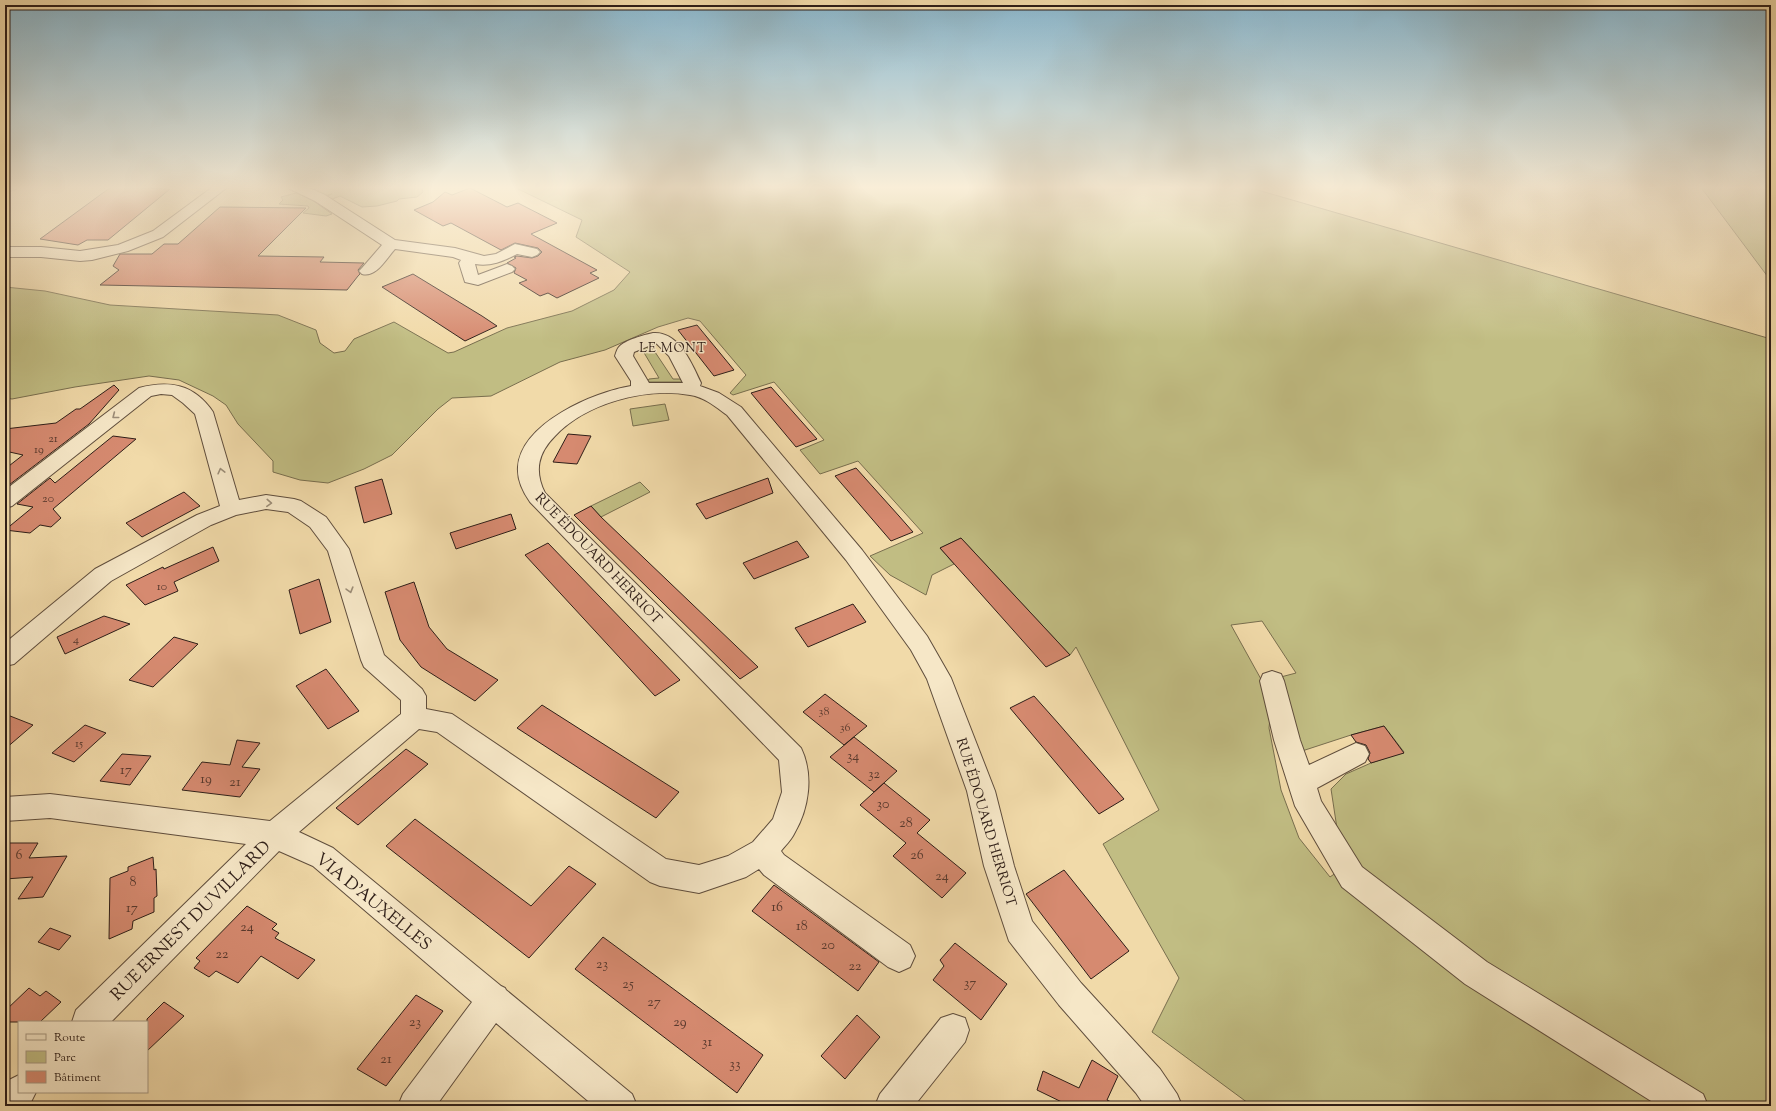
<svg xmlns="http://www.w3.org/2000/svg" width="1776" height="1111" font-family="'Sorts Mill Goudy',serif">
<rect width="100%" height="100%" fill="#f1daa9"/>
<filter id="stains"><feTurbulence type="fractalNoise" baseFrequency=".005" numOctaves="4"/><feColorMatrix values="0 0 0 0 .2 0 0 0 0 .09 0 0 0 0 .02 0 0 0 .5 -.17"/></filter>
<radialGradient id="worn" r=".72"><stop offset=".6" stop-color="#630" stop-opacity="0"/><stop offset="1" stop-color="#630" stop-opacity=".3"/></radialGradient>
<!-- green -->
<path fill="#c1bd83" stroke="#786e4e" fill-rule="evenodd" d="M312,186H424L422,188L423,192L417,197L399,199L397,201L377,206L362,207L340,196L330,200L325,197L332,194L324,196L310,188Z
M512,186H1244L1771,339V1106H1252L1152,1032L1179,978L1103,844L1159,810L1076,647L1070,655L961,538L940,548L954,564L932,575L926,595L890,575L870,556L923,533L858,461L820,474L800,450L824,440L774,382L733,395L730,393L746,375L700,321L688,318L658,327L605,350L560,362L491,396L452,398L438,409L392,455L364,469L328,483L300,480L273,472V461L238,424L226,405L213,396L179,380L149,376L75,387L12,399L5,398V287L45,291L110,305L278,315L316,330L320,343L334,353L345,351L354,339L394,322L448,353L454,352L507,328L572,311L614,290L630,272L576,237L582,220ZM1262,621L1296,673L1277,678L1299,752L1351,735L1384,726L1404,752L1371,763L1346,774L1331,789L1338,835L1353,861L1330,877L1299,838L1281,790L1269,728L1272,699L1231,625Z
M1700,186H1771V281Z
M296,193L304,194L311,197L312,200L332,214L326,216L303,213L309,208L308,206L279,204L283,200L281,197Z
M652,341L662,343L651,346L673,379H682L683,382H647L649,379L659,378L643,351L631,352Z
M665,404L669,420L633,426L630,409Z
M640,482L650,492L601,517L591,506Z"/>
<!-- building -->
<path fill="#d68a70" stroke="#2e1e18" d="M111,187L170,189L108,240H87L78,245L40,239Z
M470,188L507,207L518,203L557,223L531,234L597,270L590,273L599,278L557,298L548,293L540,296L519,283L527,280L514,273L516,268L507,263L516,258L514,257L517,256L532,258L538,256L542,252L538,248L515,243L501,250L451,223L443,226L414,210L433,202L445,192L452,195Z
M220,207L306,208L258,256L324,257L320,262L364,263L358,270L360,274L358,276L347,290L100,285L119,270L113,266L120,254H152L164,244H178Z
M413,274L482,316L497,326L465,341L382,287Z
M697,325L706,336L734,370L714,376L678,330Z
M114,385L119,390L89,424L5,488V469L23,455L5,451V429L56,423L76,409H80Z
M771,387L817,439L796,447L751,393Z
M568,434L591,436L577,464L553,462Z
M113,436L136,439L53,509L61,518L51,527L40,525L30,533L5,530L33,507L17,504L50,478L55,483Z
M856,468L899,516L913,532L891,541L835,476Z
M768,478L773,493L706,519L696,504Z
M382,479L392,514L364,523L355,487Z
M184,492L200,506L142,537L126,523Z
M591,506L601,517L758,667L740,679L574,515Z
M511,514L516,529L456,549L450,533Z
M961,538L1070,655L1046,667L940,548Z
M797,541L809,557L754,579L743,563Z
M548,543L628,626L680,680L655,696L525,555Z
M213,547L219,561L174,582L178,591L145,605L126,585L163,567L164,569Z
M319,579L331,622L300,634L289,590Z
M414,582L429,627L447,649L498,680L475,701L421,667L400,640L385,592Z
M853,604L866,622L808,647L795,628Z
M104,616L130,624L65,654L57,637Z
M174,637L198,644L153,687L129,680Z
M326,669L359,711L328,729L296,686Z
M825,694L867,726L844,745L803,712Z
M1034,696L1058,723L1124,799L1099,814L1010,708Z
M542,705L608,747L679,792L656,818L517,728Z
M5,714L33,725L5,749Z
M85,725L106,733L74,762L52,753Z
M1384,726L1404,753L1371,763L1368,759L1370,753L1366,745L1356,742L1351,735Z
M854,737L897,771L874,792L830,757Z
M237,740L260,743L242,767L260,769L240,797L182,790L202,762L230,765Z
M406,749L428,764L358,825L336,808Z
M122,754L151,756L130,785L100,781Z
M884,783L930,820L917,833L966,873L942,898L893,856L906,843L860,805Z
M415,819L531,906L569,866L596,884L529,958L386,846Z
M5,843H38L29,858L67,856L43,897L18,899L33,877L5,879Z
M153,857L154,870L156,869L157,896L154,898V912L133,921L132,929L109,939L110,878L128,871V867Z
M1064,870L1129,951L1091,979L1026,894Z
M774,885L879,962L858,991L752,911Z
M247,906L277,924L272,929L279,933L275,938L315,960L298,979L261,956L238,983L216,971L209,977L194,968L200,961L196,958Z
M50,928L71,936L59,950L38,942Z
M603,937L763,1055L737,1093L575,969Z
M955,943L1007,984L981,1020L933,980L944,966L940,960Z
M29,988L40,996L46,991L61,1002L40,1022H5V1011Z
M416,995L443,1011L386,1086L357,1069Z
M164,1002L184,1016L147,1051V1019Z
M857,1015L880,1037L845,1079L821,1056Z
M1092,1060L1118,1076L1107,1100L1119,1106H1070L1037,1090L1043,1071L1079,1088Z"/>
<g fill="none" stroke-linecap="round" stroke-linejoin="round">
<defs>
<path id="minor" d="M5,186H18L16,189L5,192Z
M214,186H229L163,237L128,251L92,260L80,261L41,257H5V247H41L80,251L118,245L153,231Z
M289,186H305L325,195L395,240L455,248L484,256L496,254L515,244L537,249L540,252L537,255L532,257L517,254C504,261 490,267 475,264L478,275L502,266L507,264L512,266L515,269L512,272L478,285L465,282L459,263L461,260L453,257L395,249C386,259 376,278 362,274L359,271L362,268L382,245L315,201L290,189Z
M653,333C679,331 692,364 701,383L700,386L719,393L741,407L862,550L927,636L951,678L995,791L1014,866L1032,921L1081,983L1160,1069L1177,1094L1182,1106H1145L1136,1093L1059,1005L1009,941L984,866L967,791L927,679L911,650L846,560L727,415C716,407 704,397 690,395C646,387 586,403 555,436C538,453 534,471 545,493L801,748C814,775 809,809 794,834C791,840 785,846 781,851L784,855L910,945L915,956L910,967L899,972L888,967L764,875L759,869L746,877L699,893L660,886L650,882L437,732L419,729L299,832L333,848L501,986L505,988L506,990L632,1094L637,1106H594L496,1023L436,1106H398L403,1094L472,1002L313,866L279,851L111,1022H72L76,1010L246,844L50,818L5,821V797L50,794L270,821L401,714V700L364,667L361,660L328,551L310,527L288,512L266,509L236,515L211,525L111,581L14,664L5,666V643L95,569L197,515L220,506L195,414L183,403L172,395L161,394L151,396L12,506L5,508V490L139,388C169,380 194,384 213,412L239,500L266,495L294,499L301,501L326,517L349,549L384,655L422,689L426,696V709L452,714L666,859L699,865L728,856L753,842L773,819L782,792L779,760L530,502C523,492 517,480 518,467C521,423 594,392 631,386V381L615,356C616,353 617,349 619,347C625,340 644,335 653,333ZM656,343L669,356L683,383H649L633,356L634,352Z
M1272,671L1281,674L1284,681L1300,740L1309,765L1356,743L1365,746L1369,754L1365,762L1317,788L1321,801L1362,867L1487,962L1703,1094L1708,1106H1659L1465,984L1342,887L1295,806L1274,740L1260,681L1263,674Z
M953,1014L965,1018L969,1030L965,1042L914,1106H875L880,1094L941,1018Z
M19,1075V1092H36L29,1106H5V1082Z"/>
</defs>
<!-- minor casing -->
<use href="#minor" stroke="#5f4d3c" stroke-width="2"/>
<!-- minor -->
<use href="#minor" fill="#f6e7c7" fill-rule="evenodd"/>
</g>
<!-- one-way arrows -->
<defs><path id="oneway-chevron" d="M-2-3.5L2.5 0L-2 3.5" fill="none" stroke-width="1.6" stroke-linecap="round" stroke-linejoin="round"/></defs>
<g stroke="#9c8d78">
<use href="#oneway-chevron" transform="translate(115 416) rotate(142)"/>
<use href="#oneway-chevron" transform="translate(221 471) rotate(-104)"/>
<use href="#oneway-chevron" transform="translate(269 503) rotate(3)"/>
<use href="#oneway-chevron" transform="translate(350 590) rotate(74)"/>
</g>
<!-- sky -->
<linearGradient id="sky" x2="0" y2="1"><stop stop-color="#89b7ce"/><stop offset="0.55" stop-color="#f9eed8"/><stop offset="1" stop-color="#f9eed8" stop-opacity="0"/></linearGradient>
<rect width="1776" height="341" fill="url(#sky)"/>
<g text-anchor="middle" stroke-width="3" stroke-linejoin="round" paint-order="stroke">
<!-- number labels -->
<g font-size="12" fill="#58392e">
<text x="53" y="442">21</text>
<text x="39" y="453">19</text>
<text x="48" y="502">20</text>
<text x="162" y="590">10</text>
<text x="76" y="643">4</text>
<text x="824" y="715">38</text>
<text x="845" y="731">36</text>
<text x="79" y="747">15</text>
</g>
<!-- far-neighbourhood labels -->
<g font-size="13" letter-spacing="1" fill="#2e1e18" stroke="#f6e7c7">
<text x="673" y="352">LE MONT</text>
</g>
<!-- street labels -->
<g font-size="14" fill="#2e1e18" stroke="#f6e7c7">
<text transform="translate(599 558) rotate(46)" y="5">RUE ÉDOUARD HERRIOT</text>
<text transform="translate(987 822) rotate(73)" y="5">RUE ÉDOUARD HERRIOT</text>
</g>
<!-- near-number labels -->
<g font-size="14" fill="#58392e">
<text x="853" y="760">34</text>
<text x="126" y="774">17</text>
<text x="874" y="778">32</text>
<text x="206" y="783">19</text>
<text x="235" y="786">21</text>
<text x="883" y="808">30</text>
<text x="906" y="827">28</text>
<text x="19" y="859">6</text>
<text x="917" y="859">26</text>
<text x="942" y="880">24</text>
<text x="133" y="886">8</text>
<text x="777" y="911">16</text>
<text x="132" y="912">17</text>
<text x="802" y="930">18</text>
<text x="247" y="931">24</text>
<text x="828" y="949">20</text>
<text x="222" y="958">22</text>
<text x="602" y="968">23</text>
<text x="855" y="970">22</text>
<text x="970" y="987">37</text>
<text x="628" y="988">25</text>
<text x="654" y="1006">27</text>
<text x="415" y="1026">23</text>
<text x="680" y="1026">29</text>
<text x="707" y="1046">31</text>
<text x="386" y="1063">21</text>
<text x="735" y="1068">33</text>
</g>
<!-- near-street labels -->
<g font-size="17" fill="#2e1e18" stroke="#f6e7c7">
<text transform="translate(374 901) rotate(39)" y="6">VIA D'AUXELLES</text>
<text transform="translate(190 920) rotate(-45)" y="6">RUE ERNEST DUVILLARD</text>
</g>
</g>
<!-- margin -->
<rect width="1776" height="1111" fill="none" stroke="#f1daa9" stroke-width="20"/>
<rect x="6" y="6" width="1764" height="1099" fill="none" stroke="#2e1e18" stroke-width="2"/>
<rect x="10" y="10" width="1756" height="1091" fill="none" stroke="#2e1e18"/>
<!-- legend -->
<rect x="18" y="1021" width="130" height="72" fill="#f6e7c7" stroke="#a69781"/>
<rect x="26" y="1034" width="20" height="6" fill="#f6e7c7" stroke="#a69781"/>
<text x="54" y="1041" font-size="12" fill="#2e1e18">Route</text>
<rect x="26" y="1051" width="20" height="12" fill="#c1bd83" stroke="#a69781"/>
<text x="54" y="1061" font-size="12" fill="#2e1e18">Parc</text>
<rect x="26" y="1071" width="20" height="12" fill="#d68a70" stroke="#a69781"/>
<text x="54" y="1081" font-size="12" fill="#2e1e18">Bâtiment</text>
<rect width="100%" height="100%" filter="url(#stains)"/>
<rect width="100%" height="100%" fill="url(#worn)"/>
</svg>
